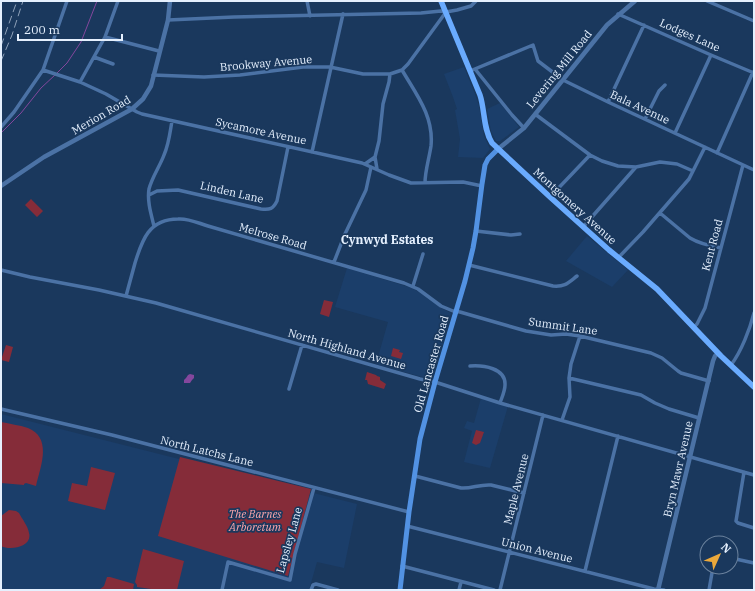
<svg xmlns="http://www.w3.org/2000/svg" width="755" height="591" font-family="'IBM Plex Serif',serif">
<rect width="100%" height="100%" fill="#1a385d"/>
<!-- built -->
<path fill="#1b3e6a" d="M464,67L475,94L479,106L484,136L490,149L483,158L458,157L460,139L455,110L457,109L453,97L444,74Z
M500,103L519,127L500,141H496L491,131L487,109Z
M587,236L628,270L612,287L566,261Z
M347,268L412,288L422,294L441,308L451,313L433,380L376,364L388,322L335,307Z
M481,398L508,406L490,468L464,462L472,431L464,428L467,421L474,423Z
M1,414L357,504L344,568L317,562L309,590H1Z"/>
<!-- green -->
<path fill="#852c39" d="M31,199L43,211L37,217L25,205Z
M324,300L333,302L329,317L320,314Z
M6,345L13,347L9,362L1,360Z
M393,348L400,350L399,352L403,353L401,359L391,356Z
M367,372L376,375L377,376L380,377V380L386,384L384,389L368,384L367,380H365Z
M1,422C10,424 19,425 28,428C53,438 40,468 36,486L26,483L24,484V485L1,483Z
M476,430L484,432L480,443L476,445L472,443Z
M180,457L311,489L288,576L158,536Z
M91,467L115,473L105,510L68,501L72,483L87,486Z
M9,510L16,511L19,513C22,519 28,526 29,533C33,547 10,551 1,546V516Z
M143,549L184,561L177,590H158L137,587V585L135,582Z
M107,577H110L134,584L133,590H99L104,586Z"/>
<!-- water -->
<path fill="#84479d" d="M190,374L194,375V378L192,380L190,383H184V380L186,378L188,375Z"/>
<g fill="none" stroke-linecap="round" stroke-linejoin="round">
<!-- stream -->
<path stroke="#84479d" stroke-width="1" d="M57,73L67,63L81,42L97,1
M1,133L21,113L41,88L55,75"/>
<!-- minor -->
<path stroke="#4b72a5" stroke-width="3.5" d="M307,1L310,16
M707,1L754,21
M618,14L711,55L754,73
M168,20L234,17L421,13L441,11L446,12L457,10L471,6L476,1
M105,37L159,51
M94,57L113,64
M475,69L512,115L524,128
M43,70L80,82L106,94L137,112L142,114L362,163L389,175L411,183L463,182L482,186
M402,70C416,94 434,116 431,146C429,159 425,171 425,183
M470,71L533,45L538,61L563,80L608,102L754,170
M153,75L204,77L240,75L303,67H330L363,74H390L402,70L408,64L446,12
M80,82L105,37L118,1
M608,102L644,25
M535,114L590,155L602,161L618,166L636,167L660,162L677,164L693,171
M645,119L659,91L665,85
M1,127L14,112L43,70L67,1
M675,133L711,55
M312,152L343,14
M717,153L753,72
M365,164L375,157
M377,169L375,157L379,141L383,104L389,82L390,74
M149,195L157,191L178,190L261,209C270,210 273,209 277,201L288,147
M550,197L590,155
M660,213L690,238C700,244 710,246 721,248
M154,226C151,214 147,201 149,189C152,177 160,166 164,155C169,144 170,132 172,121
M583,227L636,167
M476,231L511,235L520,234
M618,258L643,232L689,179L705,147
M334,262L345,234L366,190L371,167
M469,265L553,286C565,287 568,283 577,276
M1,270L30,277L99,290L156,303L420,379L435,382L500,403L754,475
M413,286L423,254
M126,296C129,285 132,274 135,263C142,240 149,219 178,219C188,218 198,223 208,226L404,283L418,289L441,306L453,311L460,312L526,331L551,335L566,334L580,336L651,353L662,358L678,371L681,373L709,381
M694,327L697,324L705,308L743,165
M731,365C741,352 750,329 754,313
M470,366C483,365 506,368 505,385C505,391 502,397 500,403
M569,378L641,395L655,403L669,409L699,418
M289,389L302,345
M1,409L112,435L409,512
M562,420L570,397L569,378L571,364L580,336
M744,472L736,521L738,523L754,528
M415,476L461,488C471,489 480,484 491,485L524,493
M407,526L654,589L664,590
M731,558L754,563
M402,566L494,590
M585,571L618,436
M222,590L228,562L290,580L295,554L314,488
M311,590L313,585L316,584L338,590
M459,590L461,582
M500,590L543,415
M709,590L713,567"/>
<!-- tertiary -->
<path stroke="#4b72a5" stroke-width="4.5" d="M498,149L524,128L607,25L635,1
M1,186L44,157L132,109L143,99L151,86L168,20L170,1
M658,590L713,361L715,356L718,353"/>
<!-- secondary -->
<path stroke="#5292e3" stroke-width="5" d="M400,590L409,512L420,439L435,382L465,281L473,248L476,231L482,184L485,165L488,159L498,149"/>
<!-- primary -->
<path stroke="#6aabfe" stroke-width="5.5" d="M441,1L480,95C485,110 483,129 492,143L550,197L609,250L657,289L721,356L754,387"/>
<!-- rail -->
<path stroke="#8ea1b9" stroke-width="1" stroke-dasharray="8 4" stroke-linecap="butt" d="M1,46L17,1
M1,61L12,35L23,1"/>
</g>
<g text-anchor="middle" stroke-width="3.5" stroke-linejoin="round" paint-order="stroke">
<!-- street labels -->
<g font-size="11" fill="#e5f0fe" stroke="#1a385d">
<text transform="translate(690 35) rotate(24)" y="4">Lodges Lane</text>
<text transform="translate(266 63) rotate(-5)" y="4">Brookway Avenue</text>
<text transform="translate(559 69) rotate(-51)" y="4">Levering Mill Road</text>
<text transform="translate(640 107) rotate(25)" y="4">Bala Avenue</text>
<text transform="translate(101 115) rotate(-30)" y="4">Merion Road</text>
<text transform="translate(261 131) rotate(12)" y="4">Sycamore Avenue</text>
<text transform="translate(232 192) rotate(13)" y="4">Linden Lane</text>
<text transform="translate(575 206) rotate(42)" y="4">Montgomery Avenue</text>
<text transform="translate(273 236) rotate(16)" y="4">Melrose Road</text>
<text transform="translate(712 245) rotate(-75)" y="4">Kent Road</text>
<text transform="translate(563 326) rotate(8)" y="4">Summit Lane</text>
<text transform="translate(347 349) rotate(16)" y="4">North Highland Avenue</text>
<text transform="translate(431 364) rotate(-74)" y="4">Old Lancaster Road</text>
<text transform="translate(207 451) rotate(14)" y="4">North Latchs Lane</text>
<text transform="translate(678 469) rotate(-77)" y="4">Bryn Mawr Avenue</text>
<text transform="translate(516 489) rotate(-76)" y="4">Maple Avenue</text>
<text transform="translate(289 540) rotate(-74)" y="4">Lapsley Lane</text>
<text transform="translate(537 550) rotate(14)" y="4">Union Avenue</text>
</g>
<!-- park labels -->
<g font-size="11" font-style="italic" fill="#fda5ab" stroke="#1a385d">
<text x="255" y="518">The Barnes<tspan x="255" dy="13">Arboretum</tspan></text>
</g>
<!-- neighbourhood labels -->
<g font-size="12" font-weight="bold" fill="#e5f0fe" stroke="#1a385d">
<text x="387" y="244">Cynwyd Estates</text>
</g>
</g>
<!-- border -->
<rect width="755" height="591" fill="none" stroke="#e5f0fe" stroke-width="4"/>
<!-- north arrow -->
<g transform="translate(719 555) rotate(45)"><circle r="19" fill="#1a385d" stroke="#6b829d"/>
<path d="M0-3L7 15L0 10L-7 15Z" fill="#eca93b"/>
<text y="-6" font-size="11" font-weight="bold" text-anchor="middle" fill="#e5f0fe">N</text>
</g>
<!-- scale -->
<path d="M18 34v6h104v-6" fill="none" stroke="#e5f0fe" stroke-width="2"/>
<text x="24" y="34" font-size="12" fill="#e5f0fe" stroke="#1a385d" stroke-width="3" paint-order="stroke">200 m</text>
</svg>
